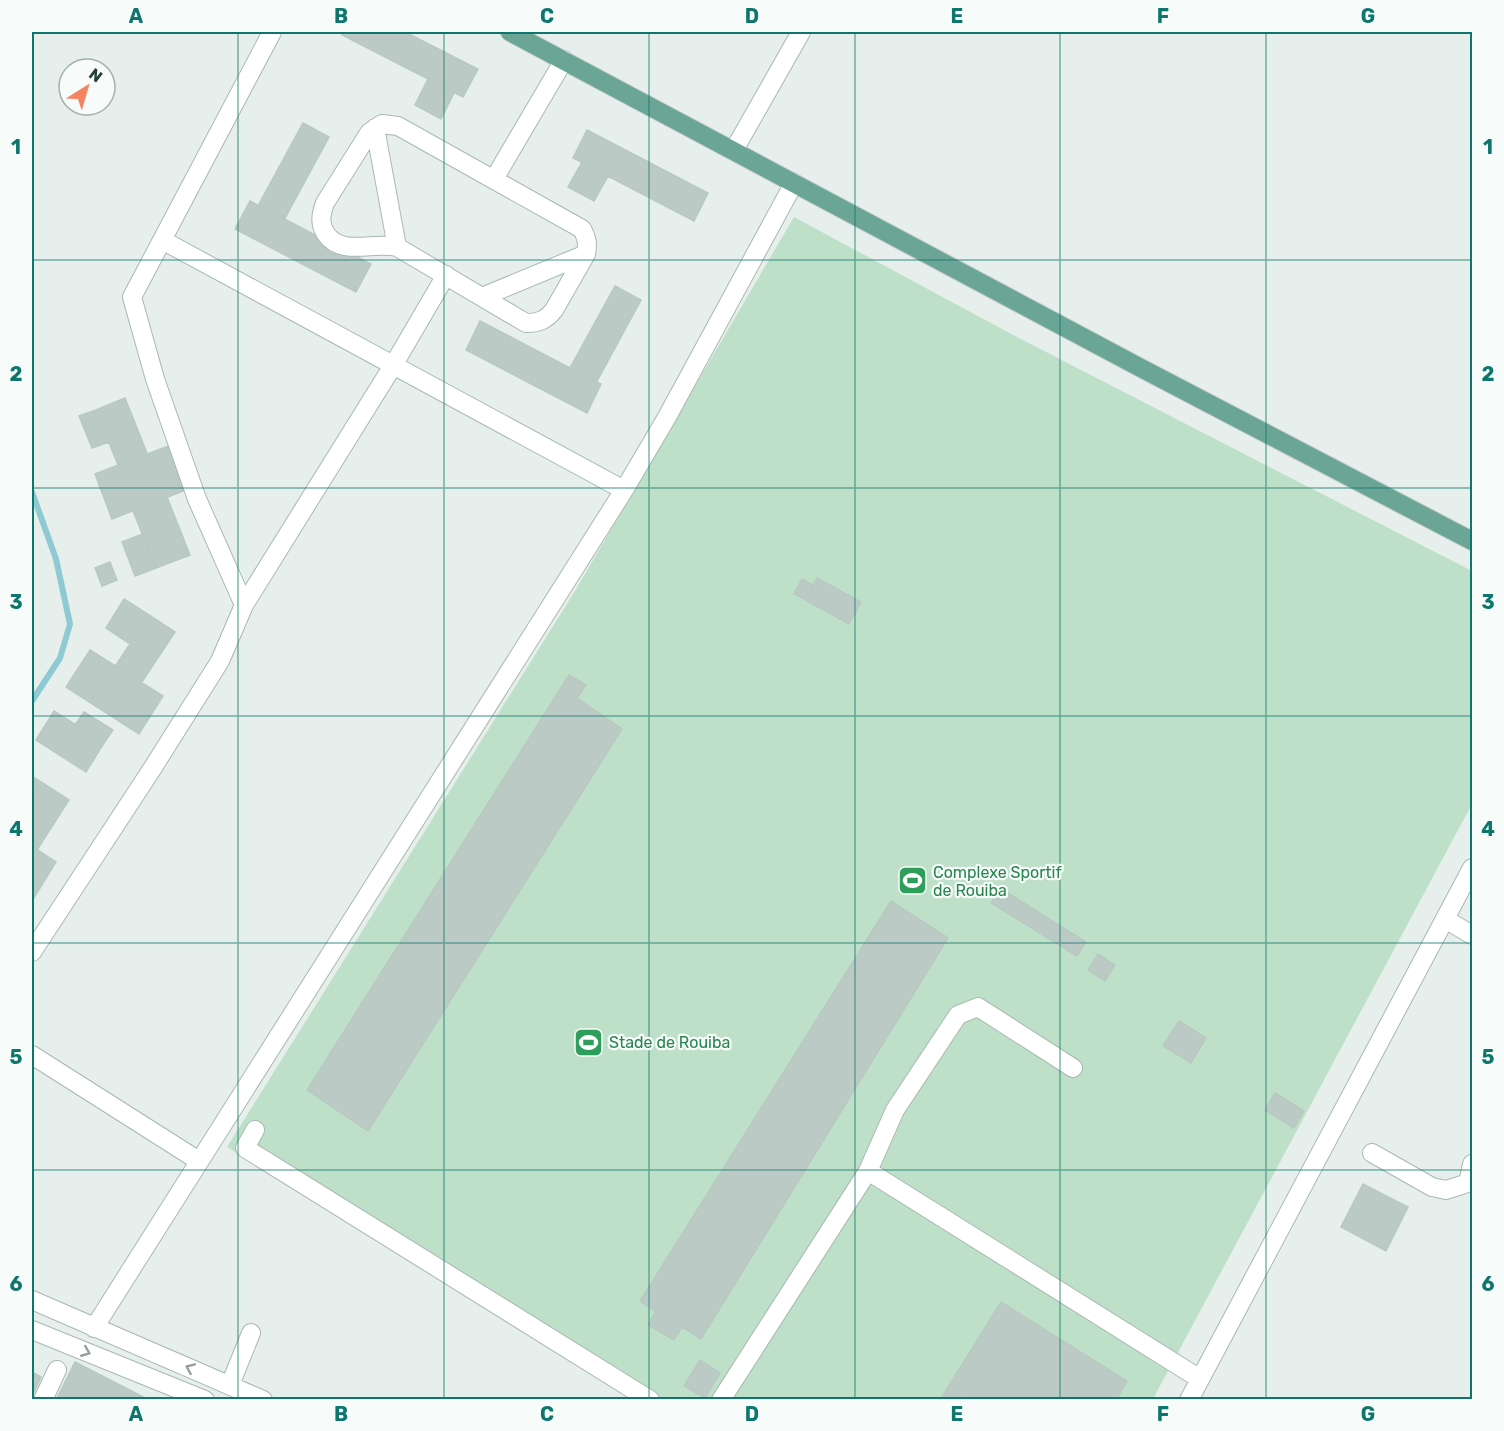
<svg xmlns="http://www.w3.org/2000/svg" width="1504" height="1431" font-family="Rubik,sans-serif">
<rect width="100%" height="100%" fill="#e6efeb"/>
<!-- green -->
<path fill="#bfe0c8" d="M794,217L1015,336L1472,571V804L1153,1399H632L227,1147L575,591Z"/>
<g fill="none" stroke-linecap="round" stroke-linejoin="round">
<!-- stream -->
<path stroke="#8ec9d4" stroke-width="6" d="M32,492L56,559L70,624L60,658L32,701"/>
</g>
<!-- building -->
<path fill="#bbcac4" stroke="#b8c9c2" stroke-width="1.5" d="M343,32H405L478,69L463,97L342,35Z
M428,79L454,93L441,119L415,105Z
M303,123L329,137L284,220L258,206Z
M587,130L708,193L694,221L573,158Z
M582,162L608,176L594,201L568,187Z
M250,201L371,264L356,292L235,229Z
M615,286L641,300L596,383L570,368Z
M480,321L601,384L587,413L466,350Z
M125,398L147,453L118,465L96,410Z
M96,410L109,442L92,448L79,416Z
M171,445L188,489L112,519L95,474Z
M167,497L190,555L156,568L133,511Z
M143,534L156,568L135,576L122,542Z
M110,562L117,580L102,586L95,568Z
M817,578L861,602L849,624L805,600Z
M802,579L814,586L806,600L794,594Z
M124,599L149,615L130,644L106,628Z
M149,615L175,632L142,682L116,665Z
M90,650L163,696L139,734L66,687Z
M569,675L586,685L577,698L622,729L368,1131L307,1090Z
M54,711L104,743L86,772L36,740Z
M84,712L113,730L104,743L75,725Z
M32,776L41,782L32,797Z
M41,782L69,800L37,850L32,846V798Z
M32,846L56,862L32,901Z
M1000,888L1086,942L1077,956L991,903Z
M891,901L948,938L701,1339L682,1327L674,1340L648,1325L656,1312L640,1301Z
M1098,954L1115,965L1105,981L1088,970Z
M1179,1021L1206,1038L1191,1063L1163,1046Z
M1275,1093L1304,1111L1294,1128L1265,1110Z
M1363,1184L1408,1207L1386,1251L1341,1227Z
M1001,1302L1127,1381L1116,1400H940Z
M700,1360L720,1373L705,1398L684,1386Z
M75,1362L149,1400H56Z
M32,1372L41,1377L32,1397Z"/>
<g fill="none" stroke-linecap="round" stroke-linejoin="round">
<defs>
<path id="minor" d="M382,124L398,126L582,229C587,238 588,244 586,254L554,310C546,320 539,323 526,323L397,247C374,241 342,257 326,234C319,224 321,214 325,203L369,133Z
M375,128L397,247
M734,150L801,32
M494,179L564,60
M162,240L624,490
M482,297L586,254
M244,605L394,364L446,275
M1445,919L1472,935
M32,952L152,769L220,661L244,605L197,499L155,379L132,297L272,32
M32,1055L199,1161
M255,1130L245,1148L650,1400
M1372,1153L1432,1187L1446,1190L1468,1183
M1472,1164L1468,1183L1472,1182
M868,1171L895,1110L958,1015L978,1007L1073,1068
M32,1300L263,1400
M94,1328L624,490L667,417L794,183
M32,1330L205,1400
M230,1385L251,1333
M43,1400L57,1370
M721,1400L868,1171L1200,1379
M1189,1400L1472,868"/>
<path id="major" d="M510,32L1139,367L1472,541"/>
</defs>
<!-- minor casing -->
<use href="#minor" stroke="#a8b8b2" stroke-width="20"/>
<!-- major casing -->
<use href="#major" stroke="#c2cac8" stroke-width="20"/>
<!-- minor -->
<use href="#minor" stroke="#fff" stroke-width="18"/>
<!-- major -->
<use href="#major" stroke="#6aa596" stroke-width="18"/>
</g>
<!-- one-way arrows -->
<defs><path id="oneway-chevron" d="M-2-3.5L2.5 0L-2 3.5" fill="none" stroke-width="1.6" stroke-linecap="round" stroke-linejoin="round" transform="scale(1.5)"/></defs>
<g stroke="#92a09c">
<use href="#oneway-chevron" transform="translate(86 1352) rotate(22)"/>
<use href="#oneway-chevron" transform="translate(190 1368) rotate(-157)"/>
</g>
<!-- grid -->
<path fill="none" stroke="#0f766e" stroke-width="1.5" stroke-opacity="0.55" d="M238,32V1400M444,32V1400M649,32V1400M855,32V1400M1060,32V1400M1266,32V1400M32,260H1472M32,488H1472M32,716H1472M32,943H1472M32,1170H1472"/>
<!-- icons -->
<defs>
<symbol id="stadium-square" viewBox="-11 -11 22 22"><rect x="-9" y="-9" width="18" height="18" rx="4" fill="#2e9e5b" stroke="#f7fbf9"/><path d="M0-5a6.5 5 0 1 0 0 10a6.5 5 0 1 0 0-10ZM-3.5-1.8h7v3.6h-7Z" fill="#fff"/></symbol>
</defs>
<g fill-rule="evenodd">
<use href="#stadium-square" x="896" y="864" width="33" height="33"/>
<use href="#stadium-square" x="572" y="1026" width="33" height="33"/>
</g>
<g text-anchor="middle" stroke-width="4.5" stroke-linejoin="round" paint-order="stroke">
<!-- leisure labels -->
<g font-size="16" fill="#27864d" stroke="#f7fbf9" text-anchor="start">
<text x="933" y="878">Complexe Sportif<tspan x="933" dy="18">de Rouiba</tspan></text>
<text x="609" y="1048">Stade de Rouiba</text>
</g>
</g>
<!-- border -->
<rect width="1504" height="1431" fill="none" stroke="#f7fbf9" stroke-width="66"/>
<!-- north arrow -->
<g transform="translate(87 87) rotate(37)"><circle r="28" fill="#f7fbf9" stroke="#a3b1ad" stroke-width="1.5"/>
<path d="M0-4.5L10 22L0 15L-10 22Z" fill="#f4845f"/>
<text y="-9" font-size="16" font-weight="bold" text-anchor="middle" fill="#24423a">N</text>
</g>
<rect x="33" y="33" width="1438" height="1365" fill="none" stroke="#0f766e" stroke-width="2"/>
<g font-size="20" text-anchor="middle" font-weight="bold" fill="#0f766e">
<text x="136" y="23">A</text>
<text x="341" y="23">B</text>
<text x="547" y="23">C</text>
<text x="752" y="23">D</text>
<text x="957" y="23">E</text>
<text x="1163" y="23">F</text>
<text x="1368" y="23">G</text>
<text x="16" y="154">1</text>
<text x="1488" y="154">1</text>
<text x="16" y="381">2</text>
<text x="1488" y="381">2</text>
<text x="16" y="609">3</text>
<text x="1488" y="609">3</text>
<text x="16" y="836">4</text>
<text x="1488" y="836">4</text>
<text x="16" y="1064">5</text>
<text x="1488" y="1064">5</text>
<text x="16" y="1291">6</text>
<text x="1488" y="1291">6</text>
<text x="136" y="1421">A</text>
<text x="341" y="1421">B</text>
<text x="547" y="1421">C</text>
<text x="752" y="1421">D</text>
<text x="957" y="1421">E</text>
<text x="1163" y="1421">F</text>
<text x="1368" y="1421">G</text>
</g>
</svg>
